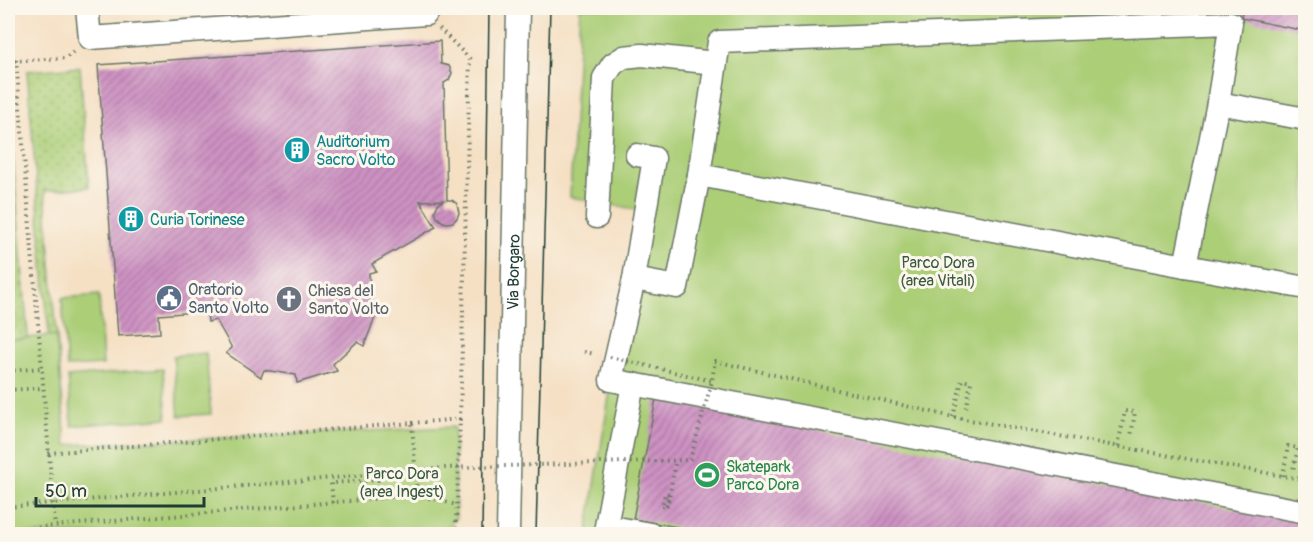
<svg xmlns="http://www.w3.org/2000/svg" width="1313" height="542" font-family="Pangolin,sans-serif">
<defs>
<pattern id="grass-dots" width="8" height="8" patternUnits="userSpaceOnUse" patternTransform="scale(1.5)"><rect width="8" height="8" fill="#abce77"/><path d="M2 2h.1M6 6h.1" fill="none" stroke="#8ba862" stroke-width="1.8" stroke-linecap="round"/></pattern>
<pattern id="building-hatch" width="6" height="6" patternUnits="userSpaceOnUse" patternTransform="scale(1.5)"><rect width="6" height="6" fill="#ce92c3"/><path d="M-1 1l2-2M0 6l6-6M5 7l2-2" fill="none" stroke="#a7789f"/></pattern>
</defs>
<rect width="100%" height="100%" fill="#fbf7ec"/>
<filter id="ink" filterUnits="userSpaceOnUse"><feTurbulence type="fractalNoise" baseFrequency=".0167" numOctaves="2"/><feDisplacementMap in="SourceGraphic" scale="12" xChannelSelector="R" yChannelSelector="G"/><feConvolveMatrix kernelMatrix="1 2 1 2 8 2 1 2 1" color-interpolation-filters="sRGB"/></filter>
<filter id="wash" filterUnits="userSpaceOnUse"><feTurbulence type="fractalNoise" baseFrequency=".008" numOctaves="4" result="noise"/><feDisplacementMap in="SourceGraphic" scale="24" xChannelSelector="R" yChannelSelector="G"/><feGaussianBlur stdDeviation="1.35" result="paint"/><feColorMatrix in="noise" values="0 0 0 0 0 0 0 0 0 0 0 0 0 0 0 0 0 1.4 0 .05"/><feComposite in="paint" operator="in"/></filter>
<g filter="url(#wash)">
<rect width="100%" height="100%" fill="#f5e0c4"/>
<!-- grass -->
<path fill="url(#grass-dots)" stroke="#658656" stroke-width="1.5" d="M80,67L89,187L45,191L65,433L57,434L27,71Z
M8,98L30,360L8,361Z"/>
<!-- park -->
<path fill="#abce77" stroke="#658656" stroke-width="1.5" d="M580,8H1305V534H587L639,210L570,197Z
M99,295L103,365L67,367L62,298Z
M56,335L66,445L454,427L456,518L442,534H8V340Z
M206,353L211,414L179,416L173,356Z
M163,369L167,418L72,426L68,377Z"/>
<g id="blocks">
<!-- building -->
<path fill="url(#building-hatch)" d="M1243,8H1306V31L1241,18Z
M440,41L441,64L449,66L452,73L449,80L444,83L447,200H452L457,204L459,213L457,218L453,222L447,223L443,222L437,217L435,211L438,204L444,200L420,201L436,227L372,264L376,271L369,273L371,306L379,307L364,346L357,342L333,364L337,371L297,383L296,375L264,370L261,377L226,353L232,348L216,320L208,322L207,311L159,315L160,333L118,336L98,65Z
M656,399L1306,522V534H716L633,519Z"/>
</g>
</g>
<g filter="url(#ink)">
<use href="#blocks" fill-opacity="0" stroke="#6a7666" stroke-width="1.5"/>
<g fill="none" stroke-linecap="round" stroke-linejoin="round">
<defs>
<g id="minor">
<path d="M87,8L90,38L426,14"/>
<path d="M1231,23L1218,103L1185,266L699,175L719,42Z"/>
<path d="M1218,103L1306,119"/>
<path d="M699,175L677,287L634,279L611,380L1306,512"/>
<path d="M597,217L604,78L613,64L624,57L642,55L715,63"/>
<path d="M1185,266L1306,288"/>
<path d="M634,279L654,158L637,155"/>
<path d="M633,384L606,526L650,534"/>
<path id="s1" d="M508,534L518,8"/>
</g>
</defs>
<!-- minor casing -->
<use href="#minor" stroke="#6a7666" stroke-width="25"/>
<!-- path -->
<path stroke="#6a7666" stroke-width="4" stroke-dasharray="1.5 4.5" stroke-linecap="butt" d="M16,60L55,526
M8,61L66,58L73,52
M584,352L595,354
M8,371L41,368
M8,390L42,388
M953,417L962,380L971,382L966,408
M412,423L460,419L470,59L439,28
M1118,446L1125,411L1135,412L1131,436
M1283,476L1288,446L1298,448L1293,470
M417,495L457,505L460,419
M333,503L331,483L378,480L376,474
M666,505L669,494L665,493L662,507L667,508L676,460
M8,530L417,495L412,423L48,453
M455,534L457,505"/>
<!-- minor -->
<use href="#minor" stroke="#fff" stroke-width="22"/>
<!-- tram -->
<path stroke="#1f3d34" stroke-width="1.5" d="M482,534L489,8
M536,534L550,8"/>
<!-- path-bridge -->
<path stroke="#6a7666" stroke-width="4" stroke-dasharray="1.5 4.5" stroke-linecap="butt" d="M610,357L712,381
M8,507L445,468L690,460L712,381L715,361L953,417L1306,480"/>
</g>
</g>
<!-- icons -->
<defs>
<symbol id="building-disc" viewBox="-11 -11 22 22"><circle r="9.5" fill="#0f9aa8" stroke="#fbf7ec"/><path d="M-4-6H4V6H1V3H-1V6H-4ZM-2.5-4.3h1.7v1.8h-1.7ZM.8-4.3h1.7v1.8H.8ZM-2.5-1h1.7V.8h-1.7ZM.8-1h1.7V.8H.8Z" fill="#fff"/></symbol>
<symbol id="civic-disc" viewBox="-11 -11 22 22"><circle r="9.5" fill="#5c6f8a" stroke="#fbf7ec"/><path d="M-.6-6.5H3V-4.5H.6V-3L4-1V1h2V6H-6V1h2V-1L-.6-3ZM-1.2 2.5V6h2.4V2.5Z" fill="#fff"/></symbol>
<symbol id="church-disc" viewBox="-11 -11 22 22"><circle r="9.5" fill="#6b7280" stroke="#fbf7ec"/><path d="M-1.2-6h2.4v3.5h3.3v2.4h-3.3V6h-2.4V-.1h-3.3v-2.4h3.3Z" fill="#fff"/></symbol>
<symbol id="stadium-disc" viewBox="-11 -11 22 22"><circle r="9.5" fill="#2e9e5b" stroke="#fbf7ec"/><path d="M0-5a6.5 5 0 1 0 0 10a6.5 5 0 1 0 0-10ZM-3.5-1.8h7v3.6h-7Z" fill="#fff"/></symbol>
</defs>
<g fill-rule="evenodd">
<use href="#building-disc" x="282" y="135" width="30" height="30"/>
<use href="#building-disc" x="116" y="204" width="30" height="30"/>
<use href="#civic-disc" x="154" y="283" width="30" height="30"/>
<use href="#church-disc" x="274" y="284" width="30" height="30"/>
<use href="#stadium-disc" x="692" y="460" width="30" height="30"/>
</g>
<g text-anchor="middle" stroke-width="6" stroke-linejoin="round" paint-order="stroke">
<!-- culture labels -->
<g font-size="16" fill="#0d838f" stroke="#fbf7ec" text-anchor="start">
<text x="316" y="147">Auditorium<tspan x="316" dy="18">Sacro Volto</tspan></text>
<text x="150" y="225">Curia Torinese</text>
</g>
<!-- park labels -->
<g font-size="16" fill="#3b5a41" stroke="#fbf7ec">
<text x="938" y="268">Parco Dora<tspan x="938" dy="18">(area Vitali)</tspan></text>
<text x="402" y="479">Parco Dora<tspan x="402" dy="18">(area Ingest)</tspan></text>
</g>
<!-- street labels -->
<g font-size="16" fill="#1f3d34" stroke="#fbf7ec">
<text dy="6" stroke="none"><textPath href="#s1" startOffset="262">Via Borgaro</textPath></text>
</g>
<!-- service labels -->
<g font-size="16" fill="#4e5e75" stroke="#fbf7ec" text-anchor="start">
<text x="188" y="295">Oratorio<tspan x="188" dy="18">Santo Volto</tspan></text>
</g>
<!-- worship labels -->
<g font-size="16" fill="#5b616d" stroke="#fbf7ec" text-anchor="start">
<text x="308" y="296">Chiesa del<tspan x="308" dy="18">Santo Volto</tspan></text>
</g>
<!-- leisure labels -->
<g font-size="16" fill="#27864d" stroke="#fbf7ec" text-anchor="start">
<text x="726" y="472">Skatepark<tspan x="726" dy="18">Parco Dora</tspan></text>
</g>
</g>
<!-- margin -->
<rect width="1313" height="542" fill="none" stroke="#fbf7ec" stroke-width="30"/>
<!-- scale -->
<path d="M36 497v9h168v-9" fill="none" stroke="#1f3d34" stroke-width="3"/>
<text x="45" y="497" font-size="18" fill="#1f3d34" stroke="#fbf7ec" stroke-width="4.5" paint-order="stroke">50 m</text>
</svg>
